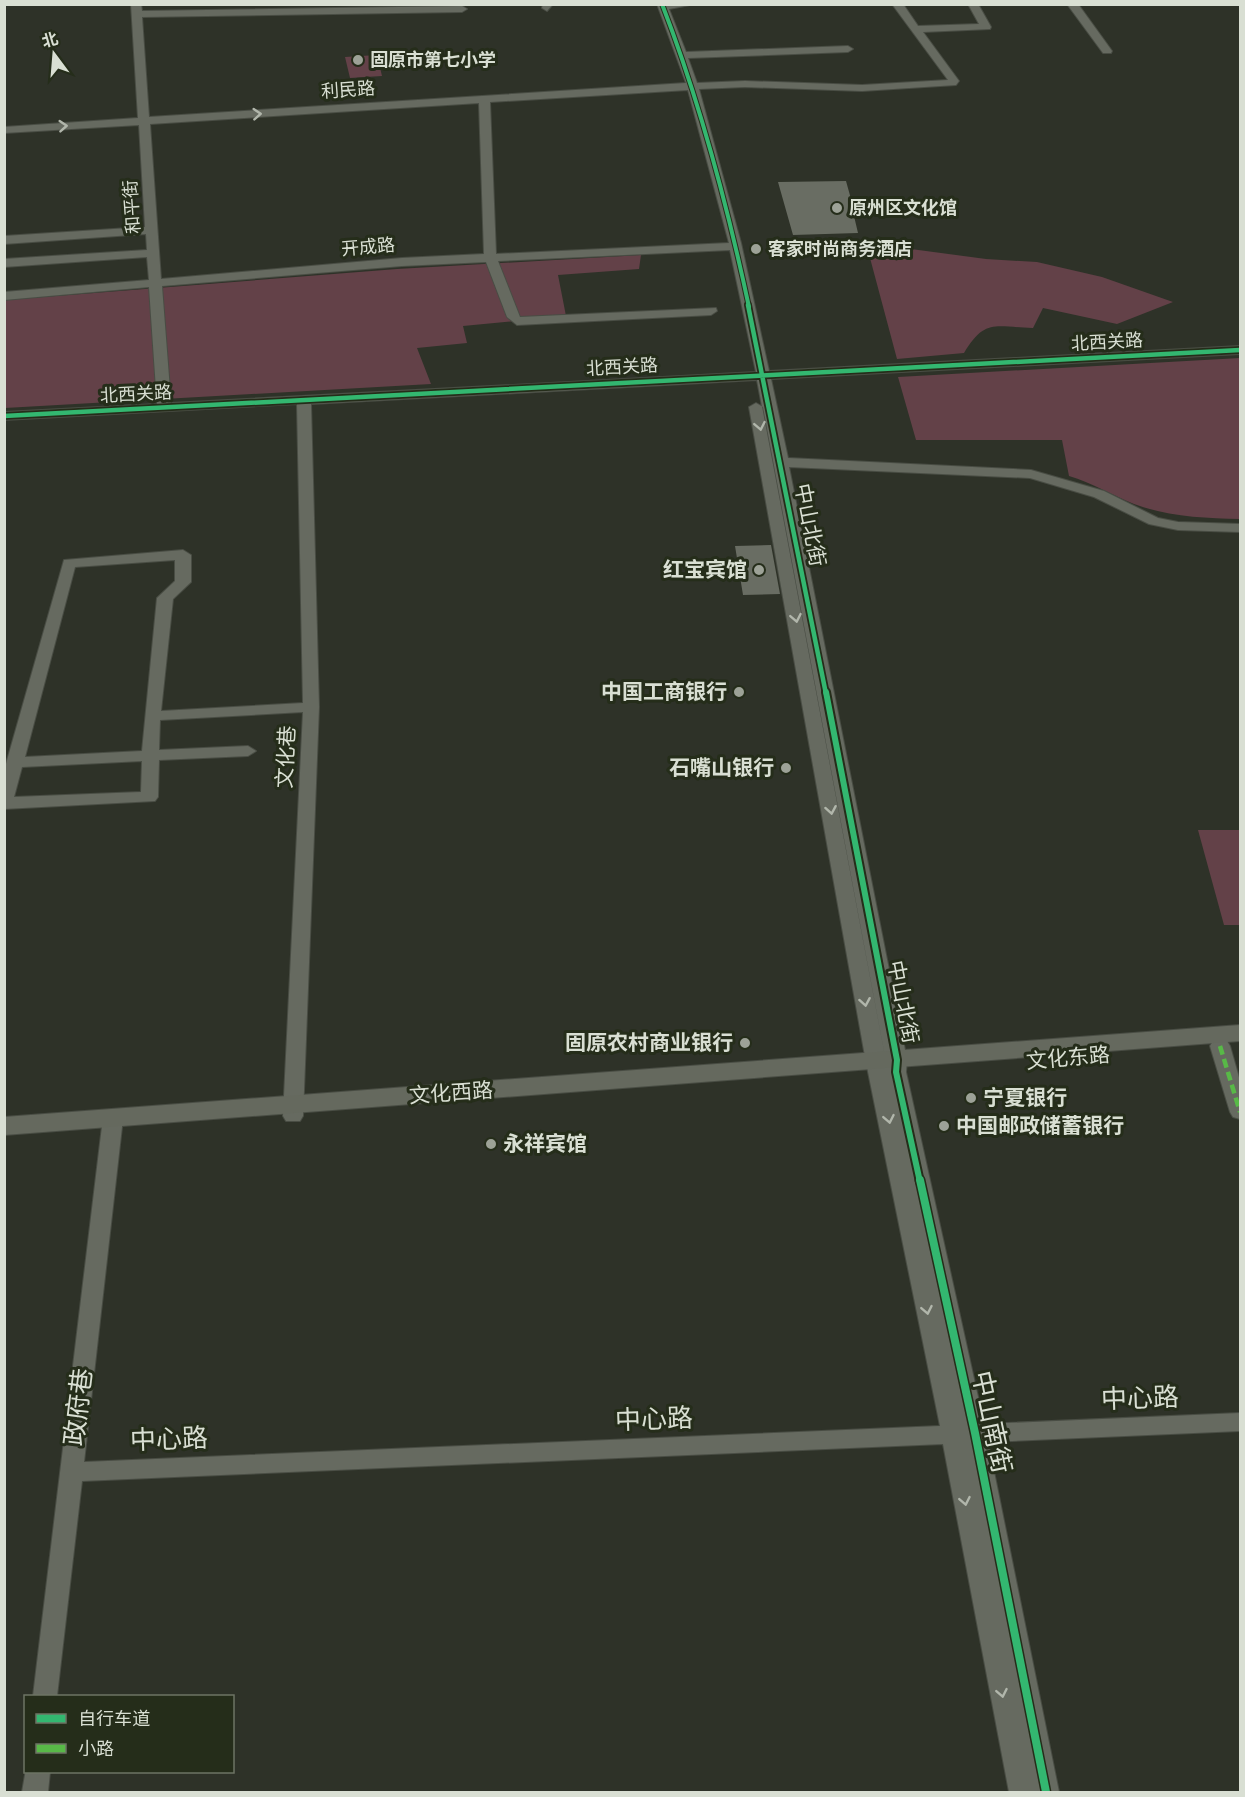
<svg xmlns="http://www.w3.org/2000/svg" width="1245" height="1797" font-family="Quicksand,'Noto Sans SC',sans-serif">
<rect width="100%" height="100%" fill="#2e3228"/>
<!-- green -->
<path fill="#634148" d="M377,55L382,76L350,78L345,57Z
M866,243L986,259L1037,262L1102,277L1173,302L1117,324L1043,308L1033,328C995,327 985,318 964,353L897,359Z
M641,255L639,269L558,275L566,316L463,326L467,343L417,348L431,384L5,408V300L397,269Z
M1240,358V519C1204,518 1169,517 1134,504C1112,495 1092,483 1069,476L1062,440H916L898,377Z
M1198,830H1240V925H1224Z"/>
<!-- building -->
<path fill="#696d63" d="M846,181L851,199H855L860,216H854L858,233L793,235L778,182Z
M771,545L780,594L743,595L735,546Z"/>
<g fill="none" stroke-linecap="round" stroke-linejoin="round">
<defs>
<path id="minor" d="M131,4H141L142,11L462,6L467,9L462,12L142,17L149,117L686,83L657,4H695L669,9L686,52L848,46L853,49L848,52L688,58L697,83L745,81L862,85L948,80L892,4H903L918,26L979,24L968,4H978L991,27L990,29L923,32L959,81L956,85L862,91L745,87L699,89L741,243L769,371L1240,346V354L771,379L788,458L1031,470L1104,491L1158,518L1178,522L1240,524V532L1178,530L1149,524L1094,497L1030,478L789,467L907,1060L906,1072L984,1424L1240,1413V1431L988,1442L1059,1792H1009L943,1444L82,1481L57,1696H33L103,1118L106,1113H120L123,1118L84,1462L940,1426L866,1062L749,407L756,403L763,407L887,1067L757,380L311,404L319,707L303,1116L300,1121H286L283,1116L303,712L160,720L159,750L248,746L256,751L248,756L159,760L158,797L155,801L4,809V771L64,560L183,550L191,555V582L173,599L161,711L303,703L297,404L4,420V412L157,404L149,287L4,300V292L149,280L147,257L4,267V259L147,250L146,234L4,244V236L145,227L139,125L4,133V127L138,118ZM688,90L729,243L496,254L490,102ZM479,103L484,254L402,258L161,279L150,124ZM730,250L756,372L171,403L162,286L402,266L486,262L507,317L517,325L711,315L717,311L716,308L520,317L498,261ZM175,560V581L157,598L142,751L25,757L75,567ZM142,761L141,792L14,797L22,767Z
M543,4H553L547,11L542,8Z
M1067,4H1078L1112,51L1111,53H1103Z
M1220,1039L1227,1041L1230,1046L1240,1081V1119L1233,1117L1230,1112L1210,1046L1213,1041Z
M26,1769V1772H50L48,1792H22Z"/>
<path id="major" d="M1240,1025V1041L4,1135V1117Z"/>
</defs>
<!-- minor casing -->
<use href="#minor" stroke="#494d44" stroke-width="2"/>
<!-- major casing -->
<use href="#major" stroke="#494d44" stroke-width="2"/>
<!-- minor -->
<use href="#minor" fill="#666a60" fill-rule="evenodd"/>
<!-- major -->
<use href="#major" fill="#65695e" fill-rule="evenodd"/>
<!-- quiet -->
<path stroke="#58b947" stroke-width="4.5" stroke-dasharray="9 4.5" stroke-linecap="butt" d="M1220,1046L1240,1112"/>
<defs>
<path id="cycleway-far3" d="M662,4C700,102 727,204 749,307"/>
<path id="cycleway-far2" d="M748,305L826,694
M4,416L1240,350"/>
<path id="cycleway-far1" d="M826,692L897,1060L896,1072L920,1182"/>
<path id="cycleway" d="M920,1180L975,1433L1046,1792"/>
</defs>
<!-- cycleway-far3 casing -->
<use href="#cycleway-far3" stroke="#252d1a" stroke-width="6"/>
<!-- cycleway-far2 casing -->
<use href="#cycleway-far2" stroke="#252d1a" stroke-width="8"/>
<!-- cycleway-far1 casing -->
<use href="#cycleway-far1" stroke="#252d1a" stroke-width="10"/>
<!-- cycleway casing -->
<use href="#cycleway" stroke="#252d1a" stroke-width="11"/>
<!-- cycleway-far3 -->
<use href="#cycleway-far3" stroke="#33b770" stroke-width="4"/>
<!-- cycleway-far2 -->
<use href="#cycleway-far2" stroke="#33b770" stroke-width="4.5"/>
<!-- cycleway-far1 -->
<use href="#cycleway-far1" stroke="#33b770" stroke-width="6"/>
<!-- cycleway -->
<use href="#cycleway" stroke="#33b770" stroke-width="8"/>
</g>
<!-- one-way arrows -->
<defs><path id="oneway-chevron" d="M-2-3.5L2.5 0L-2 3.5" fill="none" stroke-width="1.6" stroke-linecap="round" stroke-linejoin="round" transform="scale(1.5)"/></defs>
<g stroke="#b1b6ab">
<use href="#oneway-chevron" transform="translate(257 114) rotate(-4)"/>
<use href="#oneway-chevron" transform="translate(63 126) rotate(-4)"/>
<use href="#oneway-chevron" transform="translate(760 426) rotate(79)"/>
<use href="#oneway-chevron" transform="translate(796 618) rotate(79)"/>
<use href="#oneway-chevron" transform="translate(831 810) rotate(80)"/>
<use href="#oneway-chevron" transform="translate(865 1002) rotate(80)"/>
<use href="#oneway-chevron" transform="translate(889 1119) rotate(79)"/>
<use href="#oneway-chevron" transform="translate(927 1310) rotate(79)"/>
<use href="#oneway-chevron" transform="translate(965 1501) rotate(79)"/>
<use href="#oneway-chevron" transform="translate(1002 1693) rotate(79)"/>
</g>
<!-- markers -->
<g fill="#9da297" stroke="#252d1a" stroke-width="2">
<circle cx="358" cy="60" r="6"/>
<circle cx="837" cy="208" r="6"/>
<circle cx="756" cy="249" r="6"/>
<circle cx="759" cy="570" r="6"/>
<circle cx="739" cy="692" r="6"/>
<circle cx="786" cy="768" r="6"/>
<circle cx="745" cy="1043" r="6"/>
<circle cx="971" cy="1098" r="6"/>
<circle cx="944" cy="1126" r="6"/>
<circle cx="491" cy="1144" r="6"/>
</g>
<g text-anchor="middle" stroke-width="6" stroke-linejoin="round" paint-order="stroke">
<!-- far-poi labels -->
<g font-size="18" font-weight="bold" fill="#d9dfd3" stroke="#252d1a" text-anchor="start">
<text x="370" y="66">固原市第七小学</text>
<text x="849" y="214">原州区文化馆</text>
<text x="768" y="255">客家时尚商务酒店</text>
</g>
<!-- far-street labels -->
<g font-size="18" fill="#d9dfd3" stroke="#252d1a">
<text transform="translate(348 90) rotate(-4)" y="6">利民路</text>
<text transform="translate(132 207) rotate(-94)" y="6">和平街</text>
<text transform="translate(368 247) rotate(-5)" y="6">开成路</text>
<text transform="translate(1107 342) rotate(-3)" y="6">北西关路</text>
<text transform="translate(622 367) rotate(-3)" y="6">北西关路</text>
<text transform="translate(136 394) rotate(-3)" y="6">北西关路</text>
</g>
<!-- street labels -->
<g font-size="21" fill="#d9dfd3" stroke="#252d1a">
<text transform="translate(810 525) rotate(79)" y="7">中山北街</text>
<text transform="translate(286 757) rotate(-87)" y="7">文化巷</text>
<text transform="translate(903 1002) rotate(79)" y="7">中山北街</text>
<text transform="translate(1068 1058) rotate(-5)" y="7">文化东路</text>
<text transform="translate(451 1093) rotate(-4)" y="7">文化西路</text>
</g>
<!-- poi labels -->
<g font-size="21" font-weight="bold" fill="#d9dfd3" stroke="#252d1a" text-anchor="end">
<text x="747" y="577">红宝宾馆</text>
<text x="727" y="699">中国工商银行</text>
<text x="774" y="775">石嘴山银行</text>
<text x="733" y="1050">固原农村商业银行</text>
<text x="983" y="1105" text-anchor="start">宁夏银行</text>
<text x="956" y="1133" text-anchor="start">中国邮政储蓄银行</text>
<text x="503" y="1151" text-anchor="start">永祥宾馆</text>
</g>
<!-- near-street labels -->
<g font-size="26" fill="#d9dfd3" stroke="#252d1a">
<text transform="translate(1140 1398) rotate(-2)" y="9">中心路</text>
<text transform="translate(78 1407) rotate(-83)" y="9">政府巷</text>
<text transform="translate(654 1419) rotate(-2)" y="9">中心路</text>
<text transform="translate(992 1422) rotate(78)" y="9">中山南街</text>
<text transform="translate(169 1439) rotate(-2)" y="9">中心路</text>
</g>
</g>
<!-- border -->
<rect width="1245" height="1797" fill="none" stroke="#d9dfd3" stroke-width="12"/>
<!-- legend -->
<rect x="24" y="1695" width="210" height="78" fill="#252d1a" stroke="#6d7464" stroke-width="1.5"/>
<rect x="36" y="1714" width="30" height="9" fill="#33b770" stroke="#6d7464" stroke-width="1.5"/>
<text x="78" y="1725" font-size="18" fill="#d9dfd3">自行车道</text>
<rect x="36" y="1744" width="30" height="9" fill="#58b947" stroke="#6d7464" stroke-width="1.5"/>
<text x="78" y="1755" font-size="18" fill="#d9dfd3">小路</text>
<!-- north arrow -->
<g transform="translate(54 54) rotate(344)" stroke="#252d1a" stroke-width="4.5" paint-order="stroke">
<path d="M0-4.5L10 22L0 15L-10 22Z" fill="#d9dfd3"/>
<text y="-9" font-size="16" font-weight="bold" text-anchor="middle" fill="#d9dfd3">北</text>
</g>
</svg>
